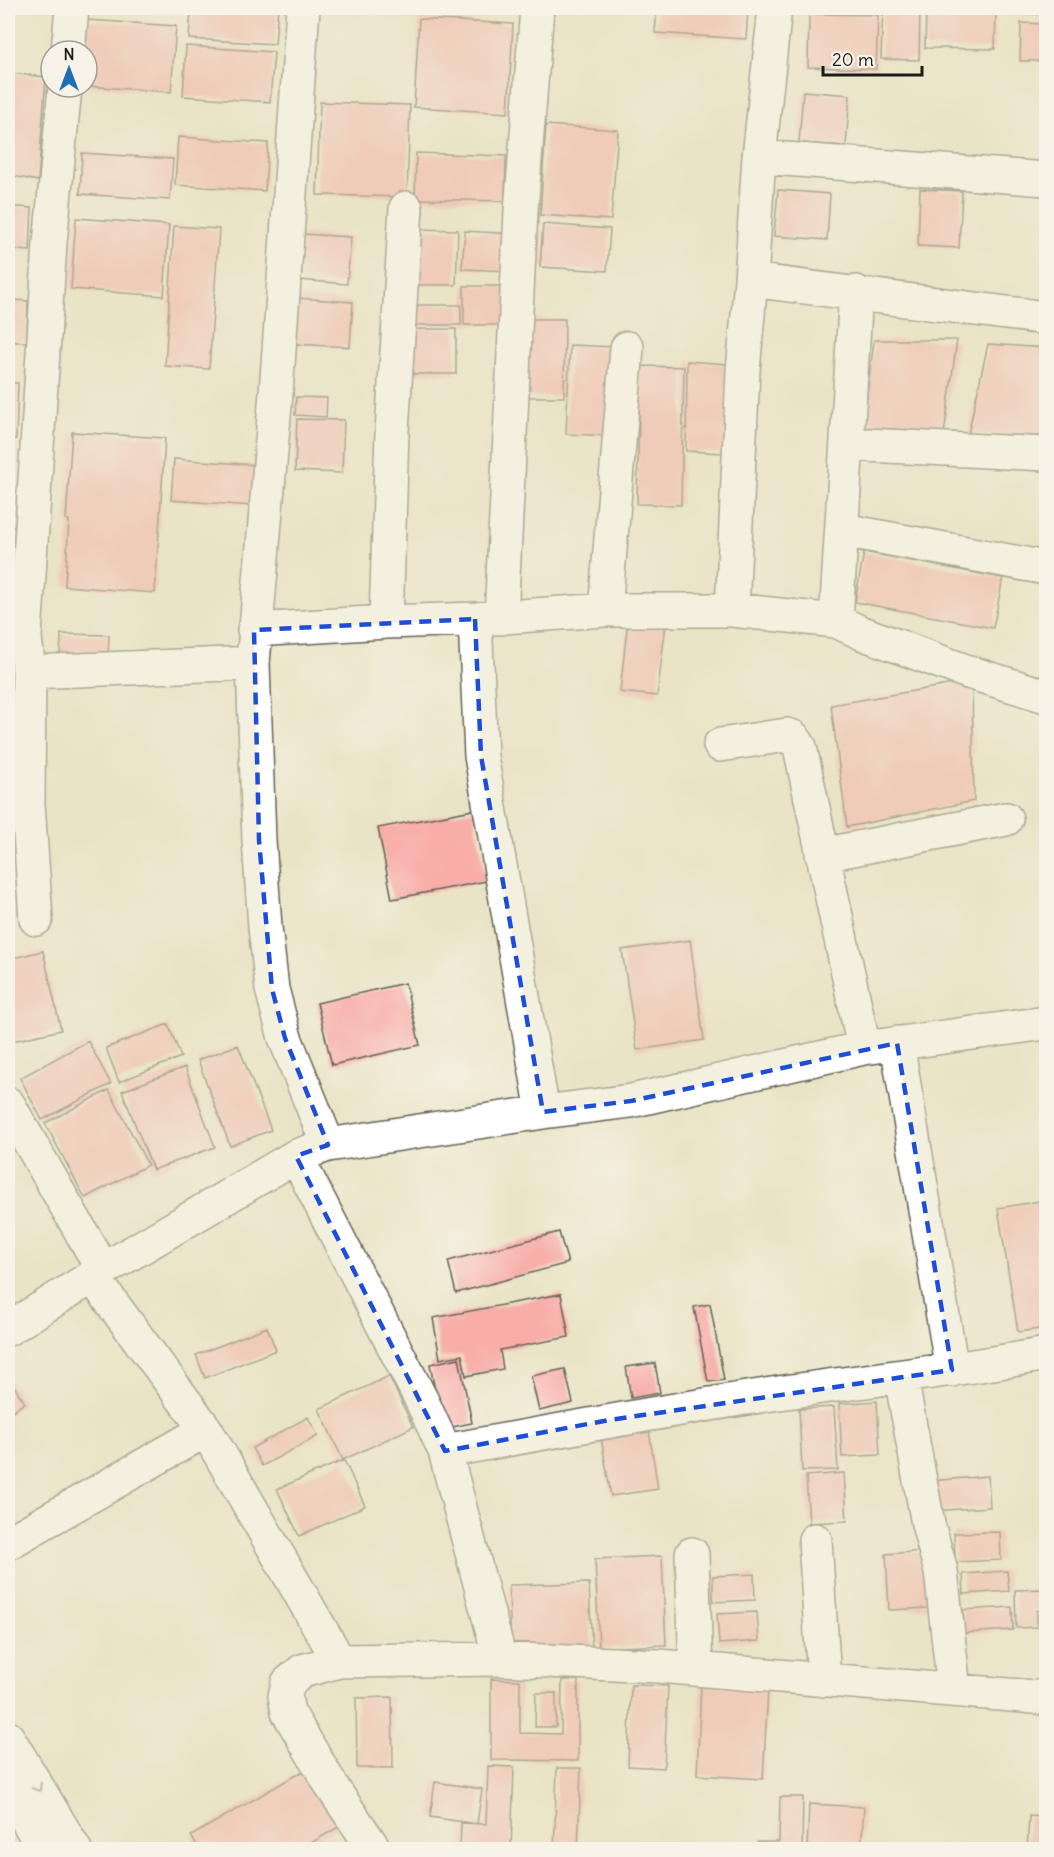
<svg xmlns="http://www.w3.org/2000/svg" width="1054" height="1857" font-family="Delius,sans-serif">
<rect width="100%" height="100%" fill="#f7f3e8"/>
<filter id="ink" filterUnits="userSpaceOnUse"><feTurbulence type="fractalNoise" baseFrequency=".0167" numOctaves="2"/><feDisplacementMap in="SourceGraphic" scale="12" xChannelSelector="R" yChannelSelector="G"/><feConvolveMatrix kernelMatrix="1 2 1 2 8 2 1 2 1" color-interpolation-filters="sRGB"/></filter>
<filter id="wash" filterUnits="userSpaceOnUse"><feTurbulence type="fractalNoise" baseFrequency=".008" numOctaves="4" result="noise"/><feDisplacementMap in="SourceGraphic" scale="24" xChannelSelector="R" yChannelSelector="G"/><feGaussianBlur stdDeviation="1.35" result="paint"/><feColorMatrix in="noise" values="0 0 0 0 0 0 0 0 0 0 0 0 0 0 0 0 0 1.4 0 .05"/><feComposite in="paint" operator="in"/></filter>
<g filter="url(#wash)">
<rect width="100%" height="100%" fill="#eae4c6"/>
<g id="blocks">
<!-- building -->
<path fill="#f8ada9" d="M131,8H167V11L131,9Z
M191,8H278L275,44L189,39Z
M420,8H461V14L420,11Z
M657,8H748L746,39L655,33Z
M883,8H920L919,60L881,59Z
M926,8H996L995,49L925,48Z
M1021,8H1046V14H1021Z
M809,14L878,15L876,69L808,67Z
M419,19L513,24L508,113L414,107Z
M87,20L176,26L171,92L87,86V51H84Z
M1021,23L1046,24V61H1020Z
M186,46L274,52L270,102L183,96Z
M8,73L46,77L38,181L8,175Z
M803,91L850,95L846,146L799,143Z
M320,102L410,105L407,197L317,195Z
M546,125L618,130L611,220L540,215Z
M178,137L268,143L265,191L175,185Z
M82,153L173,159L170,200L80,194Z
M416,153L506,156L505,201L415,199Z
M920,189L962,191L959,248L918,246Z
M778,190L830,194L827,240L774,236Z
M8,206L32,208L30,251L8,249Z
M76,218L169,225L164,296L71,289Z
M543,224L610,229L607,271L540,267Z
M174,226L219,229L209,369L165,366Z
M416,229L458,230L456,285H415Z
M465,231L514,234L511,271L462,269Z
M302,234L351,237L347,284L299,280Z
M464,286H509V325H464Z
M296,298L353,302L350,347L293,344Z
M8,300L28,301L27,342H8Z
M414,305H461V325H414Z
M528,319H565L564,397H526Z
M413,329H456V374H413Z
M874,340H957L944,434L862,433Z
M988,344L1046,348V437L968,434Z
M570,345L618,347L614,436L566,434Z
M687,361L728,364L723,453L686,451Z
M640,366L684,367L681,505L637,504Z
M8,383H18L16,439H8Z
M296,397L327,398L326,417L295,415Z
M297,419L344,420L342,473L295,471Z
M72,432L165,438L155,593L65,586L69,520H66Z
M174,459L256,465L253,506L171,500Z
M8,527L24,528L20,567L8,566Z
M864,552L1003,578L993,628L855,602Z
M628,619L666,623L657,696L620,692Z
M61,634L109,635L108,662L60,660Z
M972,681L974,801L847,827L831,705Z
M473,810L487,881L392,899L378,828Z
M690,940L704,1040L637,1050L622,950Z
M43,951L61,1030L8,1042V959Z
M405,983L420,1045L332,1065L317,1003Z
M168,1024L181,1057L119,1082L106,1048Z
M88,1041L111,1084L42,1120L20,1078Z
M238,1045L271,1130L230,1146L198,1060Z
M185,1067L215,1147L153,1170L122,1091Z
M109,1090L148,1165L85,1198L45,1123Z
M1046,1200V1328L1018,1332L998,1208Z
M559,1232L568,1263L456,1293L448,1261Z
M561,1294L569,1337L500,1350L503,1369L466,1376L462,1355L440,1359L433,1318Z
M710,1304L724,1380L708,1382L694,1307Z
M267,1327L276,1350L205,1378L196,1355Z
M459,1358L472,1423L442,1429L430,1364Z
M655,1363L660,1393L631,1398L626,1367Z
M565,1369L573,1403L539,1411L531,1376Z
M389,1376L413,1427L343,1460L319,1409Z
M8,1377L25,1403L8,1414Z
M877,1401L880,1455L842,1457L839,1404Z
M834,1407L838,1470L802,1471L799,1409Z
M308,1417L318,1436L262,1466L252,1448Z
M649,1431L658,1489L611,1496L601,1438Z
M344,1460L365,1506L299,1536L277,1489Z
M844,1473L847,1521L809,1523L806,1476Z
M988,1476L990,1507L931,1511L929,1481Z
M1000,1532L1001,1560L955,1562L954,1533Z
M925,1551L928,1608L889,1610L886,1554Z
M662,1556L666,1645L599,1648L595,1559Z
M1007,1571L1009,1591L964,1594L963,1574Z
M754,1574L755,1600L713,1602V1576Z
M589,1583L592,1653L511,1656L509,1585Z
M1046,1589V1610L1037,1611V1627L1016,1628L1015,1590Z
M1012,1607L1013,1630L964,1633L963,1610Z
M757,1612L759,1641L719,1644L717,1614Z
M491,1679L520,1680V1733L561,1734L562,1680H578V1761L491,1760Z
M631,1685L668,1686L664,1768L628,1766Z
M701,1685L768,1689L763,1779L697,1775Z
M536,1693H556V1727H535Z
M392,1697L393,1768H357L356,1698Z
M488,1766L514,1767L511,1850H460L461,1823L486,1824Z
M308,1768L342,1825L299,1850H200L191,1836Z
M557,1768H581L578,1850H554Z
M435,1782L482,1789L477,1824L430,1817Z
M780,1797H803L802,1850H757V1842H779Z
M809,1804L864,1807L861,1850H807Z
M1029,1816L1046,1817V1850H1027Z
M353,1838L360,1850H332Z"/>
</g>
</g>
<g filter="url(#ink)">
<use href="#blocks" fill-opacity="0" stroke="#646258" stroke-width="1.5"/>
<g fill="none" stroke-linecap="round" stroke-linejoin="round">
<defs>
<path id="minor" d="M303,8L276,393L253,663L259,840L265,927L272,989L285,1038L328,1145
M68,51L72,8
M759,157L1046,179
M751,280L1046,318
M848,444L1046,454
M843,530L1046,568
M605,610L627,348
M732,610L743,371L751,280L759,157L775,8
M501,618L521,211L537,8
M475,619L481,756L543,1112
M836,621L856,292
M386,622L392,432L406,208
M254,630L386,622L475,619L605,610H732L836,621L862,633L968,672L1046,696
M29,672L253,663
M720,745L787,735L793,737L800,747L864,1048
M822,855L1006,819
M36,919L28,804L29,672L25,637L50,243L65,87
M897,1043L952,1370
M8,1104L103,1270
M296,1156L421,1399L445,1451L500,1659
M92,1276L206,1430L339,1661
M8,1329L103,1270L296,1156L328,1145L543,1112L631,1101L864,1048L1046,1023
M901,1377L928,1524L941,1571L954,1690
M445,1451C554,1431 663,1411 772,1394C864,1380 955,1371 1046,1354
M815,1540L824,1680
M8,1543L206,1430
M692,1554L696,1669
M375,1850L334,1790L288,1712L285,1696L288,1683L302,1671L339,1661L500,1659L658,1666L1046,1698"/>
<path id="major" d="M8,1738L75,1850
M8,1786L44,1850"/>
</defs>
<!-- minor casing -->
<use href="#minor" stroke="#646258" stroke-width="36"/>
<!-- major casing -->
<use href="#major" stroke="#646258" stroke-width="36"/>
<!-- minor -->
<use href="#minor" stroke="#fff" stroke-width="33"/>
<!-- major -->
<use href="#major" stroke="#fff" stroke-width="33"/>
</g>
<!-- one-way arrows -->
<defs><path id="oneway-chevron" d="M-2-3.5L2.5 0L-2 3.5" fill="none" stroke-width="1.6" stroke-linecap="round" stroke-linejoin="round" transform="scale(1.5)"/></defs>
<use stroke="#999" href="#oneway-chevron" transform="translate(38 1788) rotate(59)"/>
</g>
<!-- marked area -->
<path d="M0 0H1054V1857H0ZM475,619L481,756L543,1112L631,1101L897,1043L952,1370L609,1420L445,1451L296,1156L328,1145L285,1038L272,989L259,840L254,630Z" fill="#eae4c6" fill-opacity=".55" fill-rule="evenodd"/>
<path fill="none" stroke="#1d4ed8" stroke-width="4.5" stroke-dasharray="12 8" stroke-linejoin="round" d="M475,619L481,756L543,1112L631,1101L897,1043L952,1370L609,1420L445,1451L296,1156L328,1145L285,1038L272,989L259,840L254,630Z"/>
<!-- margin -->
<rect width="1054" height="1857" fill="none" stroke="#f7f3e8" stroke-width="30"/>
<!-- north arrow -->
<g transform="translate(69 69)"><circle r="28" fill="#f7f3e8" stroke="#9f9d96" stroke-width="1.5"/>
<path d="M0-4.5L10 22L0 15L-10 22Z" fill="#1f6fb2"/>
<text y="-9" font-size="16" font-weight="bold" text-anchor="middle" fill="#1c1c1c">N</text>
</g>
<!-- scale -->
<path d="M823 66v9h99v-9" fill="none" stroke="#1c1c1c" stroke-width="3"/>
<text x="832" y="66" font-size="18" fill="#1c1c1c" stroke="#f7f3e8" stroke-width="4.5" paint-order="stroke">20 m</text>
</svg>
